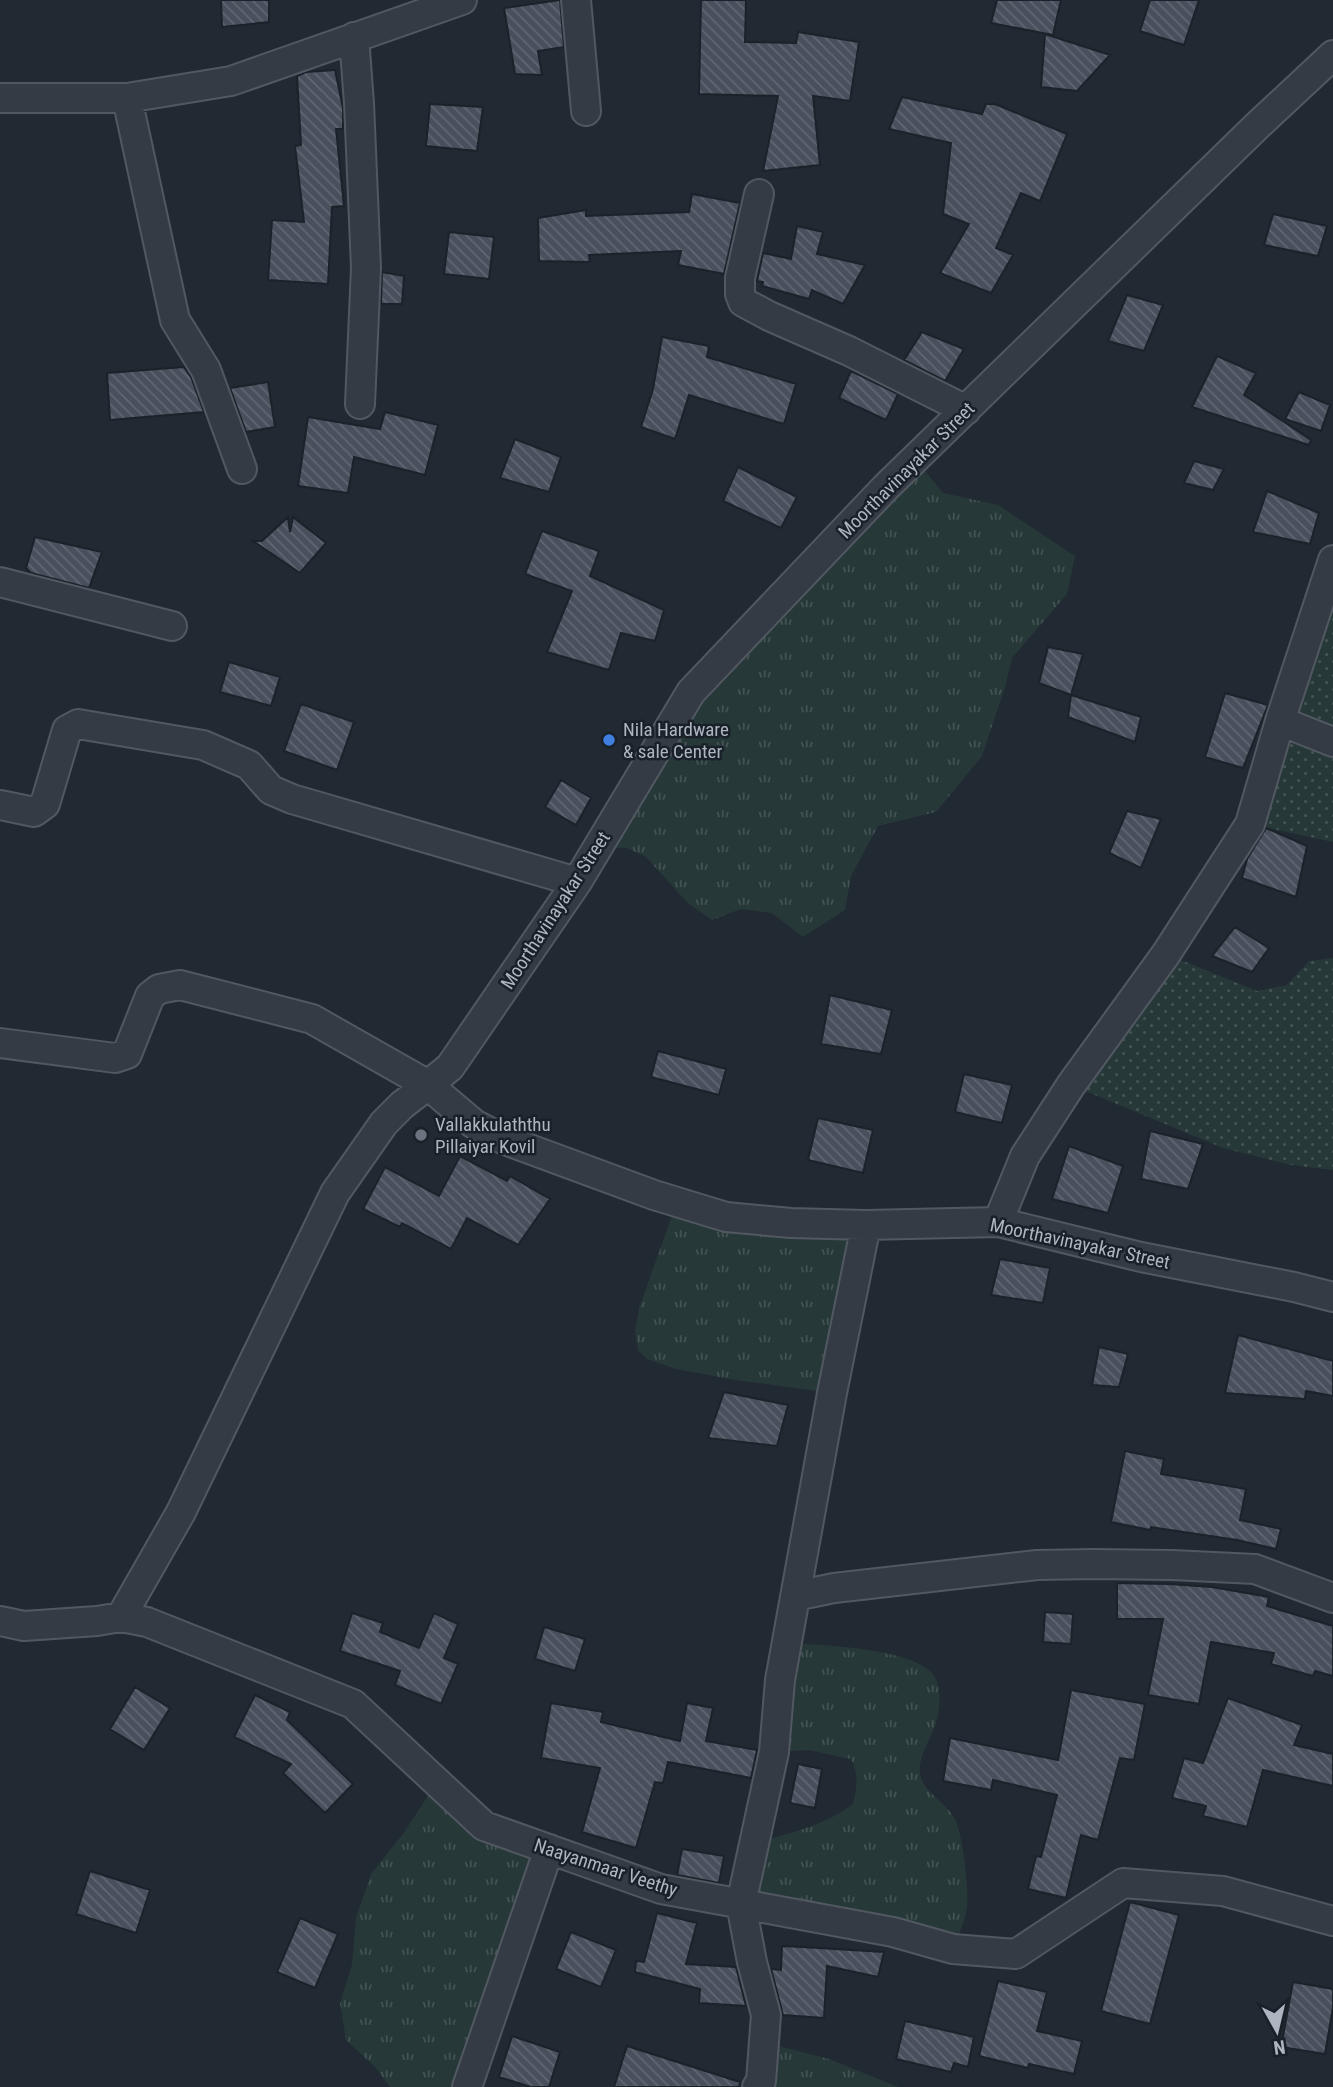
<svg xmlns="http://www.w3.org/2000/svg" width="1333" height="2087" font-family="'Roboto Condensed',sans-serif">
<defs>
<pattern id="grass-tufts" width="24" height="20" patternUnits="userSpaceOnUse" patternTransform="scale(1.75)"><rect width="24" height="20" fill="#273838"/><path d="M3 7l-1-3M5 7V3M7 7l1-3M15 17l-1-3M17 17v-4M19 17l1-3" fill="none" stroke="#445353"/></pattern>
<pattern id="park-dots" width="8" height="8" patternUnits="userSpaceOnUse" patternTransform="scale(1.75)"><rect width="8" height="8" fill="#273838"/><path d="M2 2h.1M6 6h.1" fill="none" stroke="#445353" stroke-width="1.8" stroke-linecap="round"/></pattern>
<pattern id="building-back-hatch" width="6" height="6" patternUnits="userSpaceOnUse" patternTransform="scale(1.75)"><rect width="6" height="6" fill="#47505c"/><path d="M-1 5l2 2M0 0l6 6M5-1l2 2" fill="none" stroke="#5f6772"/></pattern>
</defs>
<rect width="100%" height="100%" fill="#212933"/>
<!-- grass -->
<path fill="url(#grass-tufts)" d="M915,459L943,493L998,505L1075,556L1067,594L1012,658L1005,687L982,756L936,812L878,826L851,876L845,910L803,937L772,913L741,909L712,920L688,903L646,857L627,848L598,847L691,692Z
M677,1202L866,1225L832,1393L736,1380L676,1369L647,1359L638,1350L635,1332L639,1308Z
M787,1643C821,1645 907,1648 931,1672C943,1685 940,1708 936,1723C931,1739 915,1760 921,1778C925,1792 948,1805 955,1819C963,1836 969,1890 967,1908C965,1922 957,1936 953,1949L741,1904L755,1843C790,1833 824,1826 853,1804C857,1789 859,1774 851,1759L809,1750L774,1752Z
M437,1782L549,1849L467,2087H390L376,2068L346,2040L340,2003L352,1965L356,1918L371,1874L403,1834Z
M763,2042L829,2059L898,2087H757Z"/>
<!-- park -->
<path fill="url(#park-dots)" d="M1333,570V842L1250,824Z
M1166,954L1257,991L1287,985L1309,961L1333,958V1170L1291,1165L1223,1148L1071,1085Z"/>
<!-- building -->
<path fill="url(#building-back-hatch)" stroke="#1b222a" stroke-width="2" d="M221,0H269V22L222,27Z
M560,0L564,47L538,51L542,75L515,74L504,8Z
M701,0H746L745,42L796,43L798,32L859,42L850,101L813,96L820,165L763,171L778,96L699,94Z
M997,0H1061L1053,35L991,23Z
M1150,0H1199L1184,45L1140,31Z
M1045,34L1110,55L1077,91L1041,87Z
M335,70L343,108V129H336L344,206L332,207L328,284L268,280L272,220L304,222L295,146L301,145L297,76L306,72Z
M902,97L982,114L986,104H995L1067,134L1040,201L1021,193L996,248L1013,255L991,293L940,273L969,224L943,214L951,143L889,129Z
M430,104L483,107L477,151L426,146Z
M692,194L740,203L724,274L678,265L681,251L589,255L590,262L539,261L538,218L586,210V216L689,212Z
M1273,214L1327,226L1318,256L1264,245Z
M797,226L823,232L817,254L865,265L843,304L812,290L809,299L762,286L763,282L757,281L763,253L791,259Z
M449,232L494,237L489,279L444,274Z
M382,272L404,276L402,304H381Z
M1127,295L1163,305L1144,351L1108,341Z
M922,332L964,349L945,381L904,360Z
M662,337L709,346L707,357L796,384L784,424L689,395L675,439L641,427L653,389Z
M1217,356L1256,373L1244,395L1311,440L1309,445L1192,407Z
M184,367L191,377L204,412L110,420L107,373Z
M851,371L898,394L886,420L839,398Z
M268,382L275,427L246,432L230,388Z
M1299,392L1330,405L1321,431L1285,419Z
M385,412L438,425L425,475L354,457L348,493L298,486L308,417L380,429Z
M515,439L561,457L549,492L500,478Z
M1194,461L1224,469L1213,490L1184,483Z
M738,467L797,497L781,528L723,501Z
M1267,491L1319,513L1310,544L1253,532Z
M288,517L290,532L293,517L326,543L300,573L253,541H262Z
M542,531L599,551L590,576L664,610L655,641L621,633L609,670L547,652L572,591L525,574Z
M35,537L102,552L89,588L31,573L26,568Z
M1048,647L1083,654L1071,695L1039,683Z
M229,662L280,677L271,706L220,692Z
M1225,693L1268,705L1243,768L1205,757Z
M1071,695L1141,717L1135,742L1068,717Z
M301,704L354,722L337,770L284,751Z
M561,780L591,798L576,825L545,807Z
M1127,811L1161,819L1141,868L1109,853Z
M1266,828L1307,846L1296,897L1242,878L1247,859Z
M1235,927L1269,948L1252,972L1212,956Z
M830,995L892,1010L881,1054L821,1044Z
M658,1051L726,1069L719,1095L651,1077Z
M964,1074L1012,1085L1002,1123L955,1112Z
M818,1118L873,1130L863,1173L808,1160Z
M1150,1131L1203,1144L1188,1189L1141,1179Z
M1069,1146L1123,1166L1108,1213L1052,1199Z
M460,1156L507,1181L510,1176L550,1199L518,1245L467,1218L451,1249L402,1223L400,1227L363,1209L385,1167L439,1196Z
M1000,1259L1050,1268L1043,1303L991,1295Z
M1238,1335L1333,1361V1396L1306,1391L1305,1399L1225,1393Z
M1099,1347L1128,1354L1119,1387L1092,1385Z
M724,1392L788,1405L777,1446L708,1438Z
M1125,1451L1164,1459L1161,1474L1246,1489L1240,1520L1281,1529L1276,1549L1237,1540L1151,1527L1150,1530L1111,1522Z
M1117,1583L1169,1584L1212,1587L1269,1597L1267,1606L1333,1626V1676L1315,1671L1313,1676L1271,1664L1274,1653L1211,1642L1199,1704L1148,1695L1163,1619H1117Z
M1045,1612L1073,1614L1071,1644L1043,1642Z
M352,1613L383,1623L380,1632L419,1648L434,1613L458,1624L444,1658L458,1664L441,1704L395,1685L400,1671L340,1651Z
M544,1627L585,1639L575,1671L535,1659Z
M135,1687L170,1708L144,1750L110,1729Z
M1071,1690L1145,1704L1134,1760L1120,1758L1098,1840L1081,1835L1066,1898L1028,1889L1036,1856L1041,1857L1057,1795L993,1780L991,1790L943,1781L950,1738L1058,1760Z
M255,1695L290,1712L287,1720L353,1784L325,1813L283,1773L291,1764L234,1737Z
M1228,1698L1302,1725L1294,1745L1333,1754V1786L1263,1770L1247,1827L1203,1816L1206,1806L1172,1798L1184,1758L1203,1763Z
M551,1703L603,1712L601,1722L680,1741L687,1703L713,1708L706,1741L757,1750L751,1778L668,1762L663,1783L655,1782L636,1848L582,1832L600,1768L541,1758Z
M798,1764L822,1769L815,1808L790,1803Z
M682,1849L724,1856L719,1883L677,1875Z
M90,1871L150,1890L136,1933L76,1914Z
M1130,1902L1179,1915L1150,2024L1101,2011Z
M657,1913L697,1923L686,1964L736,1967L746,2006L699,2003L700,1989L635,1972L636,1961L644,1962Z
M300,1918L338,1934L315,1988L277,1972Z
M571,1932L616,1950L601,1987L556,1969Z
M782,1946L802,1947L884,1952L878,1977L827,1966L824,2018L783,2015L771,1969L781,1970Z
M998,1981L1047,1992L1037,2031L1082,2041L1074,2074L1029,2064L1028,2068L979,2056Z
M1293,1982L1333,1989V2007L1325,2054L1281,2047Z
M905,2021L974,2037L968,2067L954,2063L951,2072L896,2059Z
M512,2036L560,2052L549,2087H531L499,2077Z
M627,2046L740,2082L739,2087H614Z"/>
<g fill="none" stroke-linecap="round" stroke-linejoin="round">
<defs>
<path id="minor" d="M576,0L586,111
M354,37L359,103L366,268L360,404
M1333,55L1258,125L886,487L691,692L577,882L450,1067L428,1085L474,1124L505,1140L654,1195L726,1217L791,1223L866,1225L998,1222L1141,1257L1294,1287L1333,1297
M0,98H127L231,81L462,0
M127,98L175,320L206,370L242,469
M759,194L740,278V294L743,302L769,316L849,351L966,410
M0,582L172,626
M1280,721L1333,742
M0,805L34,812L45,804L67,730L78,724L203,745L249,765L271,790L292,799L577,882
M0,1043L115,1058L127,1054L150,996L159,989L180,985L312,1019L428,1085L402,1105L384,1123L335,1193L181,1512L121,1617
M998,1222L1025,1156L1071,1085L1166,954L1250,824L1280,721L1333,560
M795,1596L834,1588L1037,1565L1094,1564L1172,1565L1255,1569L1333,1598
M0,1621L24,1626L97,1621L121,1617L147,1622L353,1704L484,1826L661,1889L893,1932L953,1949L1016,1954L1123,1883L1223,1891L1333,1921
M467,2087L549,1849
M757,2087L761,2081L766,2015L752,1962L741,1904L774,1752L780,1680L832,1393L866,1225"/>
</defs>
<!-- minor casing -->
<use href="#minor" stroke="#515862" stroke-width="32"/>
<!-- minor -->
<use href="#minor" stroke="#343b44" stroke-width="28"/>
</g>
<!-- markers -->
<circle fill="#3f7fe0" stroke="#192028" stroke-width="2.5" cx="609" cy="740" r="7"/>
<circle fill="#6b7280" stroke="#192028" stroke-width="2.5" cx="421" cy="1135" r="7"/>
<g text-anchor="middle" stroke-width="5" stroke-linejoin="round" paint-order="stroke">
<!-- street labels -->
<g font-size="19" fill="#aeb5c1" stroke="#192028">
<text transform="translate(906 470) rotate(-45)" y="7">Moorthavinayakar Street</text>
<text transform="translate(555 910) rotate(-57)" y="7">Moorthavinayakar Street</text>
<text transform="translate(1080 1243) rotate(12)" y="7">Moorthavinayakar Street</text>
<text transform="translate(606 1867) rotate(18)" y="7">Naayanmaar Veethy</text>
</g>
<!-- poi labels -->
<g font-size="19" fill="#aeb5c1" stroke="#192028" text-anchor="start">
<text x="623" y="736">Nila Hardware<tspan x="623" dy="22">&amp; sale Center</tspan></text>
<text x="435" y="1131">Vallakkulaththu<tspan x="435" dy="22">Pillaiyar Kovil</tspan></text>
</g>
</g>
<!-- north arrow -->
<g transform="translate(1277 2031) rotate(172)" stroke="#192028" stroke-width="5" paint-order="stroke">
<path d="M0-5L12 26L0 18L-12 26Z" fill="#aeb5c1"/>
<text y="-10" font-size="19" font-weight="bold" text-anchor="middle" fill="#aeb5c1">N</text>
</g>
</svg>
